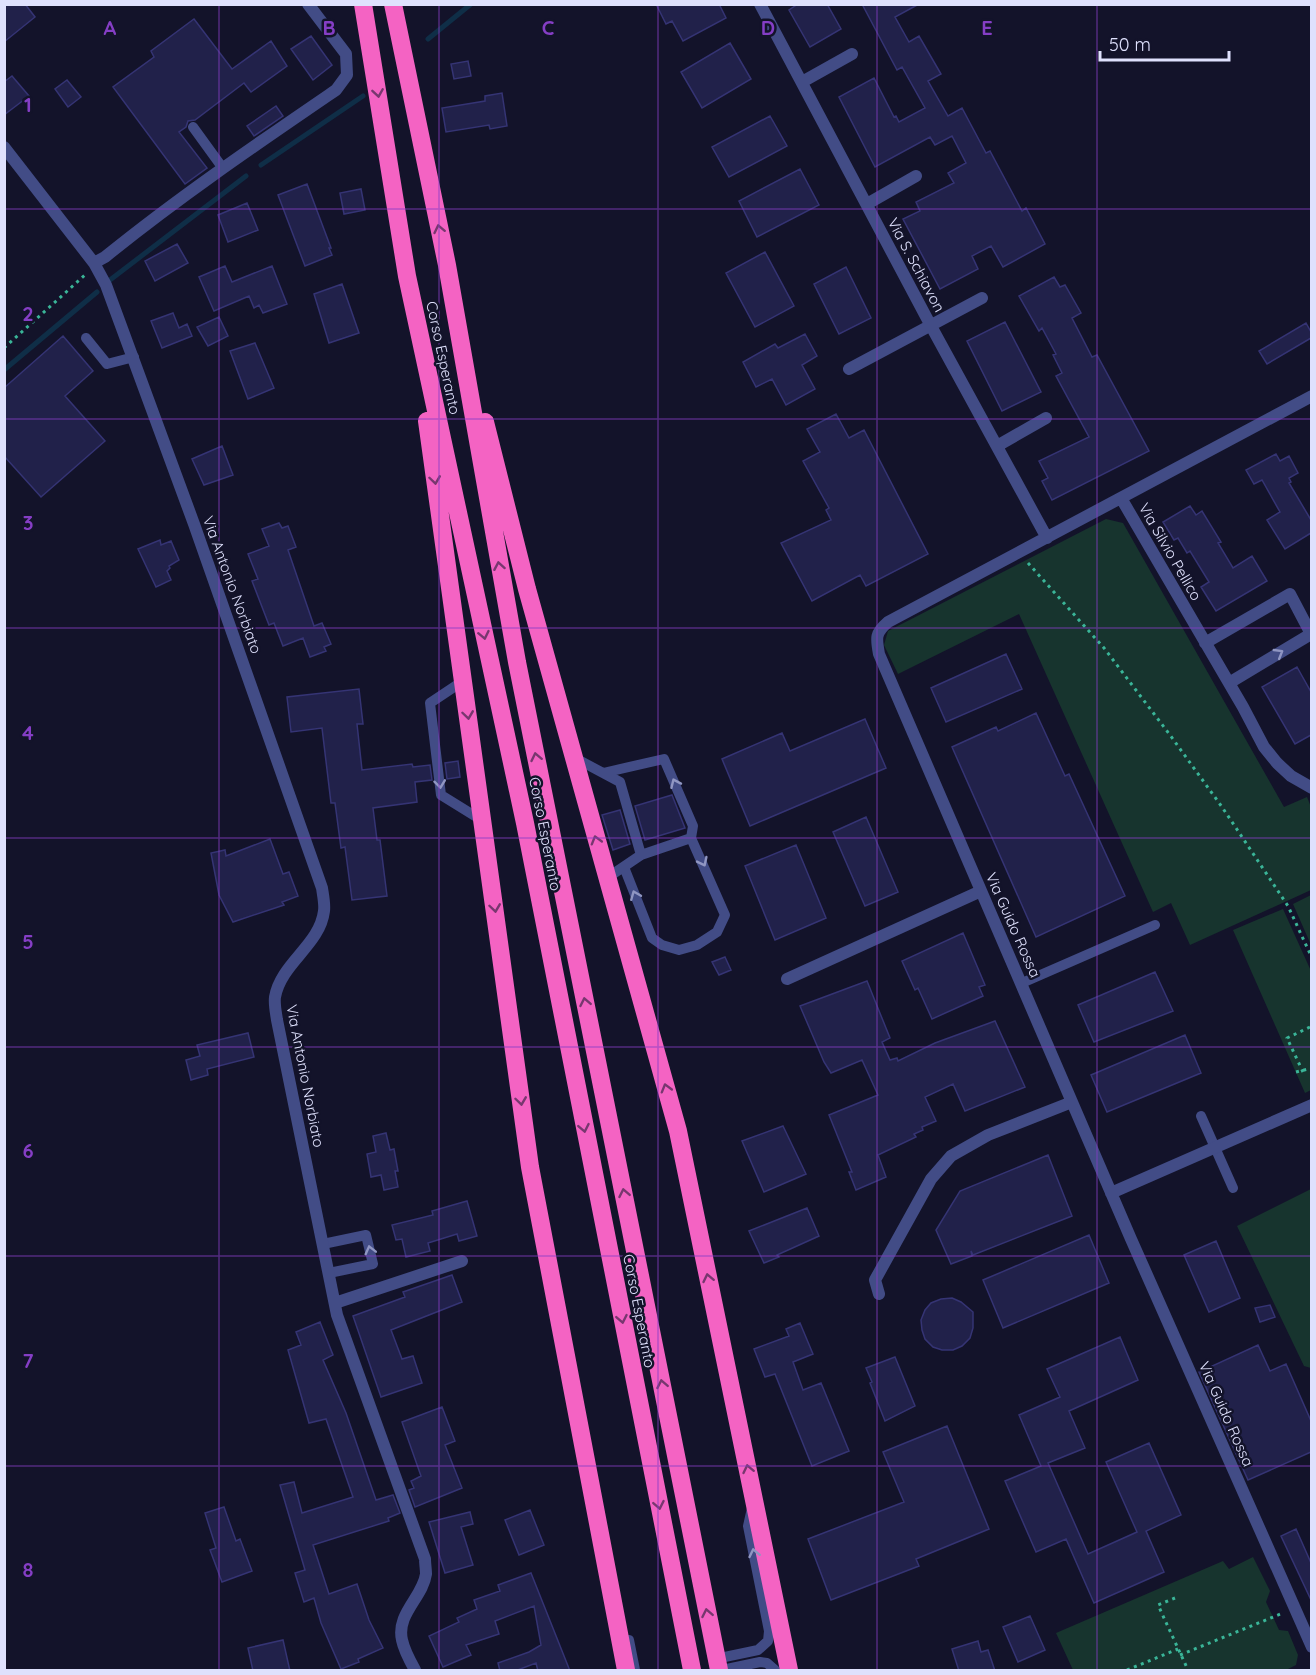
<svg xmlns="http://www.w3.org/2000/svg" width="1316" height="1675" font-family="Quicksand,sans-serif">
<rect width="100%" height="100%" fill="#13132a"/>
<!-- green -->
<path fill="#17342e" d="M1106,519L1123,523L1284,807L1307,797L1311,807V890L1190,945L1171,903L1153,912L1019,614L898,674L884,645L888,631Z
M1311,895V945L1293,904Z
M1283,909L1311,971V1090L1305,1093L1233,930Z
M1311,1189V1368L1304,1366L1237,1226Z
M1253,1557L1270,1591L1266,1602L1279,1630L1288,1631L1298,1655L1296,1665L1286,1670H1073L1056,1633L1223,1561L1229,1569Z"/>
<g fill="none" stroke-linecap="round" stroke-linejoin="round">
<!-- stream -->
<path stroke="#0f2e47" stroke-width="5" d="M428,39L471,4
M261,165L363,96
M110,280L246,176
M4,370L97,292"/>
</g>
<!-- building -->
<path fill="#21214a" stroke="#353474" stroke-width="1.5" d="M4,4H25L35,17L4,42Z
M656,4H719L726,18L683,41L672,21L666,24Z
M798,4H827L841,29L810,47L789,10Z
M862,4H919L895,17L909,42L919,36L941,74L928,81L948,116L962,108L986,153L990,151L1022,211L1026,208L1045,244L1003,267L991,246L972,256L978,269L940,289L903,219L920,211L916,202L954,183L948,173L966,163L952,136L935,145L930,137L875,167L839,97L874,78L894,117L896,116L899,122L925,108L902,67L897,70Z
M194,19L232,69L271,41L287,66L251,92L244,83L195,120L188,121L186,127L179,132L207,168L185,184L113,87L154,57L151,51Z
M311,36L332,65L313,80L291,49Z
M730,43L751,79L702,108L681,72Z
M468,61L471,76L454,79L451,64Z
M12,76L29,96L4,115V82Z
M67,80L81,97L68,107L55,89Z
M502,93L507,126L490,129L489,125L446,132L442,108L485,101V96Z
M276,106L283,116L254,136L247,126Z
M770,116L787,146L729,177L712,147Z
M800,169L819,205L757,237L739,201Z
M307,184L331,248H329L332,255L305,266L278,195Z
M361,189L365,210L344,214L340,193Z
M247,203L258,230L228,242L218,215Z
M177,244L188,263L155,281L145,261Z
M765,252L794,306L755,327L726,273Z
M225,266L232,282L272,266L287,304L263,313L259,305L254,308L249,296L214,311L199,277Z
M846,267L871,318L839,334L814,284Z
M1054,277L1060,287L1065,285L1081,313L1072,318L1092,357L1097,355L1149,451L1052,500L1042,481L1048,478L1039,461L1089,437L1056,376L1062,373L1053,355L1056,354L1042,328L1039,331L1019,296Z
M342,284L359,333L329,343L314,294Z
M173,313L179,328L187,324L192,336L162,348L151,321Z
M219,317L228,336L208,346L197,327Z
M1005,322L1041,392L1002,411L967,341Z
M1306,323L1311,332V338L1267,364L1259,351Z
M805,334L817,356L802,365L815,389L786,405L772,379L756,387L743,362L775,344L778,348Z
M63,336L93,371L65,396L105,441L41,497L4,456V388Z
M255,343L274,388L248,399L230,351Z
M836,414L849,438L864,430L928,554L866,586L860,575L812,601L781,543L831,520L826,510L829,508L803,461L820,452L807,429Z
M222,446L233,475L204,485L192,459Z
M1276,454L1280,461L1289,456L1298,473L1289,478L1291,482L1289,483L1311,520V533L1285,549L1267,520L1280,512L1262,480L1254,484L1246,470Z
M1190,506L1196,515L1202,511L1221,542L1218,543L1233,568L1252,556L1267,581L1216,611L1201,587L1209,582L1190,551L1187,553L1178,538L1174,540L1163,522Z
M279,523L282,528L288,526L296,547L288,550L314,626L322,623L331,644L324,647L326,651L310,657L303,638L283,646L274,623L269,625L252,581L258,579L248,554L269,546L262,529Z
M160,540L161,545L171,541L179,560L169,566L170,568L167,571L171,580L156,587L138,549Z
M1006,654L1022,689L946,722L931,688Z
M1297,667L1311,692V735L1295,744L1262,687Z
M359,689L363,724H357L362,770L412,764L413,767L430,765L432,780L415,782L417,802L373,808L377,840H380L387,896L352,900L345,847L341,848L335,803H331L322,728L291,732L287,697Z
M1036,713L1065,776L1069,774L1125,896L1036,937L952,747L996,727L998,731Z
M865,719L886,768L750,826L722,759L782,733L790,751Z
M458,761L460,777L447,779L445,763Z
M672,795L685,828L645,840L635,806Z
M620,810L630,844L613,850L602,815Z
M866,817L898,892L865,906L833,832Z
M270,839L283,874L289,872L298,896L282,902L284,905L233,922L219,895L211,853L225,850L226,856Z
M796,845L826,918L775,940L745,866Z
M963,933L985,985L979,987L983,996L932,1019L918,988L915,990L902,961Z
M725,957L731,970L719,975L712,962Z
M1155,972L1173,1011L1094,1042L1078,1005Z
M867,981L890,1038L882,1042L890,1060L897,1058L898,1061L935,1043L995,1021L1025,1087L965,1111L953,1084L925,1097L936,1121L922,1127L923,1130L914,1134L916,1137L878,1155L886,1177L856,1190L849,1172H852L829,1115L878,1095L862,1060L831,1073L824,1062L800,1006Z
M248,1033L254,1057L207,1069L208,1075L191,1080L186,1060L200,1056L197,1045Z
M1185,1035L1201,1073L1107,1112L1091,1075Z
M783,1126L806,1174L764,1192L742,1141Z
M386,1133L390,1150L394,1149L398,1171H395L398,1187L384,1190L381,1175L371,1177L367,1154L376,1152L373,1136Z
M1048,1155L1072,1216L973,1255L971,1251L972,1256L951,1264L936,1230L960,1191Z
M467,1201L477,1236L459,1241L457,1234L428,1243L430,1251L406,1257L402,1239L396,1240L392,1225L433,1215L432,1211Z
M807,1208L819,1236L777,1255L779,1257L764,1263L749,1231Z
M1089,1235L1109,1283L1003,1328L983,1280Z
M1216,1241L1240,1298L1209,1312L1184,1255Z
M452,1275L462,1302L391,1330L402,1359L413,1356L422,1383L381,1397L353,1316L405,1297L403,1292Z
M952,1298L961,1302L973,1312V1328L970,1338L962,1346L953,1350H942L933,1347L925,1339L922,1330L921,1320L925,1310L931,1303L941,1299Z
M1270,1305L1275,1317L1260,1322L1255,1308Z
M320,1322L333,1355L323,1360L346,1413L376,1500L393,1495L400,1513L388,1518L389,1521L313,1545L329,1594L357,1584L369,1620L383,1648L358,1659L359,1662L341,1669L321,1623L314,1598L304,1602L295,1573L305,1570L280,1485L294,1482L302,1513L353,1497L326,1419L309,1423L288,1350L301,1345L296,1332Z
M800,1323L813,1354L793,1362L803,1390L821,1383L849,1451L812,1466L775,1374L765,1377L754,1349L789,1336L786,1329Z
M1120,1337L1138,1380L1069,1411L1085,1448L1048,1463L1088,1554L1137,1532L1106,1462L1149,1443L1181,1515L1146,1531L1164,1572L1094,1603L1066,1539L1036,1552L1005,1481L1041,1466L1019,1415L1060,1397L1047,1369Z
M1258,1345L1270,1371L1286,1364L1311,1421V1452L1248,1480L1199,1372Z
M895,1357L915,1406L885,1421L870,1383L872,1382L866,1368Z
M442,1407L455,1441L445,1445L462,1488L415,1507L409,1490L414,1488L411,1481L421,1476L402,1422Z
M947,1426L989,1529L916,1559L919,1566L831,1600L808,1539L904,1502L883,1452Z
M224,1507L236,1541L240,1539L252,1571L222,1582L210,1550L216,1548L205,1513Z
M530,1510L544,1545L519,1555L505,1520Z
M470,1512L473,1524L461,1527L473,1565L445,1573L429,1522Z
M1296,1529L1311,1563V1600L1281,1536Z
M531,1573L570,1671H538L536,1663L515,1671H500L498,1663L529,1652L541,1645L534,1606L495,1621L499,1634L466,1645L471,1655L443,1667L429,1636L459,1622L457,1618L477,1609L474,1600L500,1591L498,1585Z
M1030,1616L1045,1650L1018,1662L1003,1627Z
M283,1640L290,1671H253L248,1648Z
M978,1641L981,1652L988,1650L995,1671H959L952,1649Z"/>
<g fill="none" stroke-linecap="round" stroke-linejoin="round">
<!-- path -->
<path stroke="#3ab598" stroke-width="3" stroke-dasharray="3 4.5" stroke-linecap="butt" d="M4,348L85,275
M1028,563L1104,648L1170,735L1222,807L1288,906L1312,958
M1296,1072L1312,1068
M1303,1072L1287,1038L1312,1026
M1175,1598L1158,1605L1188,1670
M1180,1655L1283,1613
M1127,1670L1178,1649"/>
<!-- lane -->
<path stroke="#424c86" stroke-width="10" d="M193,127L222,167
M86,338L107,364L134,357
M463,681L430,703L441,795L483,821
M573,757L620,782L641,855L607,878
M603,773L664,759L693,826L691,838
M624,867L652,938L662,945L679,950L697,945L717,932L725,915L691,838L641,855
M1022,983L1155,925
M1201,1116L1233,1188
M323,1244L366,1235L373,1264L329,1273
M629,1640L635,1670
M720,1658L758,1650L768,1641L769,1631L748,1526L752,1508
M722,1670L760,1662L767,1663L775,1670"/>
<!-- street -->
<path stroke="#424c86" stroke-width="12" d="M760,4L931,326L1047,538
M802,82L852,54
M4,147L94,263L106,285L194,524L322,888C323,895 325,904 324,911C320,945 281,963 275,997C274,1004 276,1013 277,1020L337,1315L425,1559C425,1564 426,1569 426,1574C423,1597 396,1614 402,1640C404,1650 410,1661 415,1670
M867,204L916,176
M94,263L105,257C179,197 257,144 336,90L347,75L346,54L308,4
M849,369L982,298
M1312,396L888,622C875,633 876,638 879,654L1131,1239L1312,1647
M997,446L1046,418
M1121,498L1243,707L1264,747L1277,763L1291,776L1312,788
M1205,643L1290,594L1311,634L1229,683
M787,979L981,891
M1111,1193L1312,1105
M879,1294L875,1280L931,1179L951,1156L988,1135L1072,1102
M335,1303L462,1261"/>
<!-- highway -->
<path stroke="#f463c3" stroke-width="18" d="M363,4L407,276L525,823L692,1670
M393,4L447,265L517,662L719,1670
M427,421L530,1167L626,1670
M485,422L527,589L678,1131L789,1670"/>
</g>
<!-- one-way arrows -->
<defs><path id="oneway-chevron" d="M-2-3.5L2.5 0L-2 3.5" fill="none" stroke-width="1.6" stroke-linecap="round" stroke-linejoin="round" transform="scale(1.5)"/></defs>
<g stroke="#78376f">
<use href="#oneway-chevron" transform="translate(378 93) rotate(81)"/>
<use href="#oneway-chevron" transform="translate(439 229) rotate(-102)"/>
<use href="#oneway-chevron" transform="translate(435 480) rotate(82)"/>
<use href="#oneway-chevron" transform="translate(499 566) rotate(-100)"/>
<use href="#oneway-chevron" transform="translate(484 635) rotate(78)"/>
<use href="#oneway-chevron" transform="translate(468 715) rotate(82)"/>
<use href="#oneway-chevron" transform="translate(536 757) rotate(-102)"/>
<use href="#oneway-chevron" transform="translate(596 840) rotate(-106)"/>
<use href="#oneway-chevron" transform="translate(495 908) rotate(82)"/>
<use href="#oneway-chevron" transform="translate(585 1002) rotate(-101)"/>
<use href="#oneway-chevron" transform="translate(666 1088) rotate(-106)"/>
<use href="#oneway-chevron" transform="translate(521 1101) rotate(82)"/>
<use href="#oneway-chevron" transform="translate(584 1128) rotate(79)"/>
<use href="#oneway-chevron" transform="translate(624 1193) rotate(-101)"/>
<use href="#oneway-chevron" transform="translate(708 1278) rotate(-102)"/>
<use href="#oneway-chevron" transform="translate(622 1319) rotate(79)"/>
<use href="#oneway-chevron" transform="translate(662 1384) rotate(-101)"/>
<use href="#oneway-chevron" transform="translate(748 1469) rotate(-102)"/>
<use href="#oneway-chevron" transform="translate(659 1505) rotate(79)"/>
<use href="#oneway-chevron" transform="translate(707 1613) rotate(-101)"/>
</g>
<g stroke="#9096c2">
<use href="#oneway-chevron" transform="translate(1279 653) rotate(-31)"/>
<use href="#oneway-chevron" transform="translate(675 783) rotate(-114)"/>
<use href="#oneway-chevron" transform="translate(440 784) rotate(83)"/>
<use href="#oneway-chevron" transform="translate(703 862) rotate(64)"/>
<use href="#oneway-chevron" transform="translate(635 895) rotate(-112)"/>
<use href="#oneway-chevron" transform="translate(370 1250) rotate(-104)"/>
<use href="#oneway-chevron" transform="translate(754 1553) rotate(-102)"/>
</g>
<!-- grid -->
<path fill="none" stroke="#853ec5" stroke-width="1.5" stroke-opacity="0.55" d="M219,4V1670M439,4V1670M658,4V1670M877,4V1670M1097,4V1670M4,209H1312M4,419H1312M4,628H1312M4,838H1312M4,1047H1312M4,1256H1312M4,1466H1312"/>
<g text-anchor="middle" stroke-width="5" stroke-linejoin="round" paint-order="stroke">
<!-- street labels -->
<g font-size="15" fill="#dfe1fd" stroke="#13132a">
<text transform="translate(916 265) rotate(62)" y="5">Via S. Schiavon</text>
<text transform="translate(443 358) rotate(78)" y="5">Corso Esperanto</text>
<text transform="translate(1170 552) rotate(60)" y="5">Via Silvio Pellico</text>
<text transform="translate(232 585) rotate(70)" y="5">Via Antonio Norbiato</text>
<text transform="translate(545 834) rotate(79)" y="5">Corso Esperanto</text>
<text transform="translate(1013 925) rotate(66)" y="5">Via Guido Rossa</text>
<text transform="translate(305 1076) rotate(79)" y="5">Via Antonio Norbiato</text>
<text transform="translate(639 1311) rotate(79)" y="5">Corso Esperanto</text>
<text transform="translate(1226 1414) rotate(66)" y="5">Via Guido Rossa</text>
</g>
</g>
<g font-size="20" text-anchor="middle" font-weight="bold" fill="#853ec5" stroke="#13132a" stroke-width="5" stroke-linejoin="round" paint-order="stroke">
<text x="110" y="35">A</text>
<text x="329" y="35">B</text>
<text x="548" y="35">C</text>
<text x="768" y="35">D</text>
<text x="987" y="35">E</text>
<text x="28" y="112">1</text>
<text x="28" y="321">2</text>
<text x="28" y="530">3</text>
<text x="28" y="740">4</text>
<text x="28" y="949">5</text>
<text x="28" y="1158">6</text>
<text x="28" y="1368">7</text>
<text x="28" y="1577">8</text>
</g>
<!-- border -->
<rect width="1316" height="1675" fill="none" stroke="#dfe1fd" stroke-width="12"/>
<!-- scale -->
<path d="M1100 51v9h129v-9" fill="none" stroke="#dfe1fd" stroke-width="3"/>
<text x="1109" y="51" font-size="18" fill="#dfe1fd" stroke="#13132a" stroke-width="4.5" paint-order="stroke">50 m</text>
</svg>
